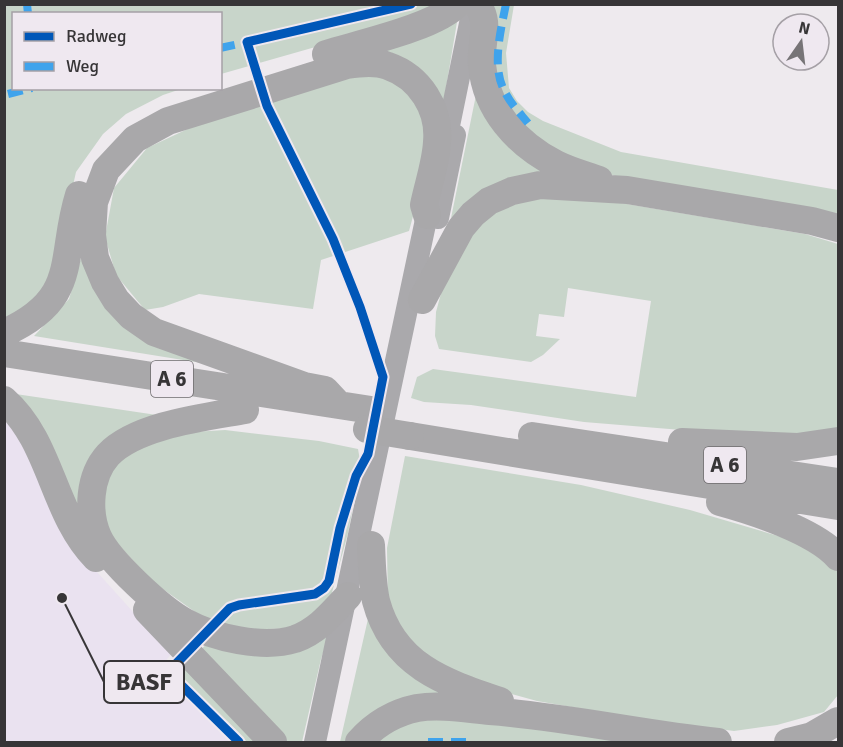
<svg xmlns="http://www.w3.org/2000/svg" width="843" height="747" font-family="Signika,sans-serif">
<rect width="100%" height="100%" fill="#eeeaee"/>
<!-- industrial -->
<path fill="#eae2f0" d="M4,420L26,443L69,541L171,654L158,671L231,742H5Z"/>
<!-- green -->
<path fill="#c8d5ca" d="M5,5H445L389,26L221,74L220,14H14V88L181,89L163,95L126,114L103,134L76,172L54,272L35,305L5,323Z
M492,5H514L506,53L509,88L517,101L528,112L543,121L621,152L838,190V218L633,181L567,162L503,111L486,39Z
M458,16L442,112L362,52Z
M356,72L391,77L426,114L422,183L409,231L321,260L313,309L199,294L163,307L145,310L116,275L105,237L114,188L147,148L194,126Z
M476,95L556,171L451,218Z
M510,199H597L805,234L838,244V432L766,437L584,422L471,405L424,402L411,398L417,377L433,369L636,397L651,301L568,288L564,317L539,314L536,336L560,339L543,355L531,362L439,349L435,336L436,312L443,286L471,229Z
M81,258L208,364L34,336L69,299Z
M9,393L177,418L134,432L84,520Z
M225,430L319,441L358,449L361,466L348,533L330,600L297,628L242,630L205,619L153,582L112,538L102,521L107,474L123,455L142,446L193,432Z
M405,456L581,485L690,510L795,541L838,571V695L824,712L777,725L734,731L629,717L537,701L476,684L415,650L388,609L387,548Z
M370,610L458,701L346,742H340Z
M331,629L321,659L302,742H280L198,653L209,641Z
M184,665L260,742H247L235,729L175,673Z
M429,717L662,742H371L378,734Z"/>
<g fill="none" stroke-linecap="round" stroke-linejoin="round">
<!-- secondary -->
<path stroke="#aaa9ac" stroke-width="22" d="M444,150L474,4
M438,218L455,135
M315,742L427,215L433,207L434,200"/>
<!-- highway -->
<path stroke="#a9a8aa" stroke-width="28" d="M481,11C489,28 480,46 482,65C486,110 517,144 556,164C570,171 585,175 599,180
M326,54C358,44 436,27 457,4
M422,300L461,228L473,214L489,201L512,191L540,185L627,190L812,221L838,228
M4,333C81,298 59,259 79,195
M4,353L371,410
M4,400C52,442 52,513 96,558
M339,405L325,390L304,386L154,332L131,316L116,300L105,282L95,258L92,235L94,202L106,170L135,139L168,121L347,65C360,63 375,61 388,66C420,77 440,109 437,142C436,163 428,185 424,205L427,215
M245,410C206,417 136,425 108,455C89,476 87,512 98,537C109,561 161,609 185,622C214,638 263,649 295,639C318,631 332,613 348,596
M410,436L838,506
M532,436L838,482
M682,442L797,447L838,441
M720,502C753,511 815,531 838,557
M371,545C372,564 372,583 376,601C393,665 443,682 500,701
M147,610L273,742
M359,742C374,725 393,713 417,708C440,704 467,709 490,711C567,717 642,734 718,742
M788,742L812,736L838,721"/>
<!-- highway-bridge -->
<path stroke="#a9a8aa" stroke-width="28" d="M367,429L410,436"/>
<!-- quiet -->
<path stroke="#3fa3ec" stroke-width="8" stroke-dasharray="15 8" stroke-linecap="butt" d="M27,4L28,14
M506,4C501,29 492,64 503,88C509,102 519,112 528,123
M220,48L253,41
M8,94L32,88
M428,742H472"/>
<defs>
<path id="cycleway" d="M239,742L168,672L230,608L239,605L315,594L324,588L329,581L340,528L356,476L368,454L383,377L360,307L333,239L267,106L247,42L411,4"/>
</defs>
<!-- cycleway casing -->
<use href="#cycleway" stroke="#efe8f0" stroke-width="13"/>
<!-- cycleway -->
<use href="#cycleway" stroke="#0057b8" stroke-width="9"/>
</g>
<g text-anchor="middle" stroke-width="6" stroke-linejoin="round" paint-order="stroke">
<!-- shield labels -->
<g fill="#efe8f0" stroke="#6e6b6e" stroke-width="1.5">
<rect x="151" y="361" width="42" height="36" rx="4.5"/>
<rect x="704" y="447" width="42" height="36" rx="4.5"/>
</g>
<g font-size="21" font-weight="bold" fill="#373537">
<text x="172" y="386">A 6</text>
<text x="725" y="472">A 6</text>
</g>
</g>
<!-- callouts -->
<path fill="none" stroke="#373537" stroke-width="2" d="M62 598L104 682"/>
<circle fill="#373537" stroke="#efe8f0" stroke-width="2" cx="62" cy="598" r="6"/>
<rect fill="#efe8f0" stroke="#373537" stroke-width="2" x="104" y="661" width="80" height="42" rx="6"/>
<g font-size="24" text-anchor="middle" font-weight="bold" fill="#373537">
<text x="144" y="690">BASF</text>
</g>
<!-- border -->
<rect width="843" height="747" fill="none" stroke="#373537" stroke-width="12"/>
<!-- legend -->
<rect x="12" y="12" width="210" height="78" fill="#efe8f0" stroke="#a5a0a6" stroke-width="1.5"/>
<rect x="24" y="32" width="30" height="9" fill="#0057b8" stroke="#a5a0a6" stroke-width="1.5"/>
<text x="66" y="42" font-size="18" fill="#373537">Radweg</text>
<rect x="24" y="62" width="30" height="9" fill="#3fa3ec" stroke="#a5a0a6" stroke-width="1.5"/>
<text x="66" y="72" font-size="18" fill="#373537">Weg</text>
<!-- north arrow -->
<g transform="translate(801 42) rotate(14)"><circle r="28" fill="#efe8f0" stroke="#a5a0a6" stroke-width="1.5"/>
<path d="M0-4.5L10 22L0 15L-10 22Z" fill="#777477"/>
<text y="-9" font-size="16" font-weight="bold" text-anchor="middle" fill="#373537">N</text>
</g>
</svg>
